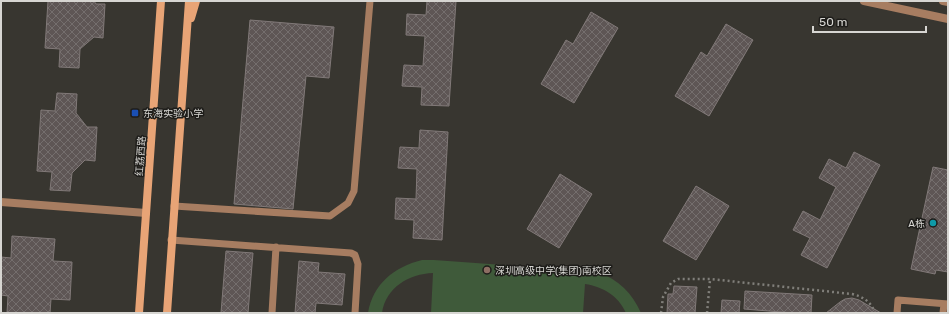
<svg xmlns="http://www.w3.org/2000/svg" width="949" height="314" font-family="Rubik,'Noto Sans SC',sans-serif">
<defs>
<pattern id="building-cross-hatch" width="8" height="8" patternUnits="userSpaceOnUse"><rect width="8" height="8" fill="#5e5655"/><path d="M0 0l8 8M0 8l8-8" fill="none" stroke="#746e6d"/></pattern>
</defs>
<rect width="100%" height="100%" fill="#383630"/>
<!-- garden -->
<path fill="#3f5a3a" d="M422,260H434L598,272C619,280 632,293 641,313H626C618,295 603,287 585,284L583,313H431L433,273C409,274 386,287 382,313H368C373,284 394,267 422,260Z"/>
<!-- building -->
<path fill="url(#building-cross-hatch)" stroke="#817978" d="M48,1H94L96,4H105L103,38L94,37L80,49L79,68L59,67L60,49L45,48Z
M427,1H456L449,106L421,105L422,87L402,86L404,65L423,66L425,36L406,35L407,14L426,15Z
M591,12L618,28L574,103L541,84L566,40L573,44Z
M250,20L334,27L329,78L306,76L293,209L234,204Z
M726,24L753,40L709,116L675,96L701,52L707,56Z
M57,93L77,94L76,113L87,127H97L95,161L85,160L72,173L70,191L50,190L52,172L37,171L41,110L55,111Z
M420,130L448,132L442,240L413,238L414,220L395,219L396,198L416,199L417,169L398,168L400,147L419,148Z
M854,152L880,165L827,268L801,255L810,238L793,230L803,211L820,220L836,187L819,178L829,159L846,168Z
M933,167L948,170V272L936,270L935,274L911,269Z
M560,174L592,194L559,248L527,229Z
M696,186L729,206L696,260L663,241Z
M12,236L55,239L53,261L72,262L70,300L51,299L50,313H7L8,296L1,295V257L11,258Z
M226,251L253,253L248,313H221Z
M299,261L319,263L318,272L345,274L342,305L316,303L315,313H295Z
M674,286L697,287L695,313H667L668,294H673Z
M745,291L812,295L811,313H793L744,309Z
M852,298L859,300L881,313H826L840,302L845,299Z
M722,300L740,301L739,313H721Z"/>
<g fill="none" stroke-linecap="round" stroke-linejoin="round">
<!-- path -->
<path stroke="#807f7a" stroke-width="2.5" stroke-dasharray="2 3" stroke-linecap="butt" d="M661,313L663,297L671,283L678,279H710L852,294C864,297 871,302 875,313
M707,313L710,280"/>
<!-- service -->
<path stroke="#a77d61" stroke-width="7" d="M174,206L330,216L348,203L354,191L370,1
M171,240L351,253L355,255L358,264L355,313
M272,313L276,247
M897,313L898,300L948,304
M943,313L944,304"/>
<!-- minor -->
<path stroke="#a77d61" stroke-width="8" d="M1,202L146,213"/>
<!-- tertiary -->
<path stroke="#a77d61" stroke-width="8" d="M864,1L948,19
M943,1L948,2"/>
<!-- secondary -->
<path stroke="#e8a476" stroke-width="8" d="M191,18L196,1
M139,313L161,1
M167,313L189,1"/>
</g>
<!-- markers -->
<rect fill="#1a4fb4" stroke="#1e1d1a" stroke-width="1.5" x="131" y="109" width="8" height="8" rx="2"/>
<circle fill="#0f9aa8" stroke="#1e1d1a" stroke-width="1.5" cx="933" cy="223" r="4"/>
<circle fill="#8d6e63" stroke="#1e1d1a" stroke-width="1.5" cx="487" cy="270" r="4"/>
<g text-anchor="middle" stroke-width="3" stroke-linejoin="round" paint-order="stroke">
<!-- poi labels -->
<g font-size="10" fill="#d7d6d2" stroke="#1e1d1a" text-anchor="start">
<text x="143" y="117">东海实验小学</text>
<text x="925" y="227" text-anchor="end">A栋</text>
<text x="495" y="274">深圳高级中学(集团)南校区</text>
</g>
<!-- street labels -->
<g font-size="10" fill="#d7d6d2" stroke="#1e1d1a">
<text transform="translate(140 156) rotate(-86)" y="4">红荔西路</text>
</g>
</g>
<!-- border -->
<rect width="949" height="314" fill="none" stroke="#d7d6d2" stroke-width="4"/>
<!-- scale -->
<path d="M813 26v6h113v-6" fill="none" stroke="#d7d6d2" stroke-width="2"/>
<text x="819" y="26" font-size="12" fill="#d7d6d2" stroke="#1e1d1a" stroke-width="3" paint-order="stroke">50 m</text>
</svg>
